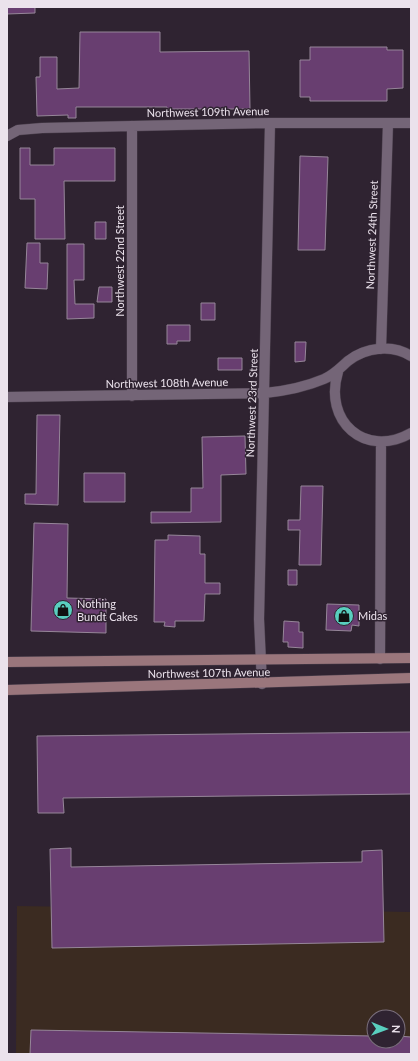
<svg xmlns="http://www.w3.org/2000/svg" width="418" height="1061" font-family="Lato,sans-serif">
<rect width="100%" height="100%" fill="#2f2331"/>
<!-- commercial -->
<path fill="#3b2b21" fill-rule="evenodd" d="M17,906L411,912V1054H16ZM374,1017H398V1041H374Z"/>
<!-- building -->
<path fill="#683e70" stroke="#968699" d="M7,7H35V13L7,14Z
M80,32H160V52L249,51L250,109H167V107H76V118H68V115L37,116L36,77H40V57H57V89L79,88Z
M310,47H387V50H403V88L387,89V101H310V97H300V60H310Z
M20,148H30V165H54V148H115V181H64L65,239H35V199H20Z
M300,156L328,157L325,250H298Z
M95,222H106V239H95Z
M27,243H40V263H48L47,289L25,288Z
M67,244H84V280H74L75,304H94V318L67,319Z
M99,287H112V302H97Z
M201,303H215V320H201Z
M167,325H190V341H177V344H167Z
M295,342H306L305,361L295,362Z
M218,358H242V370H218Z
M37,415H60L58,505L25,504V494H36Z
M245,436L246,474L221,475V522L151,523V512H191V488H203L202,437Z
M84,473H125V502H84Z
M301,486H323L321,565H299L300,530H288V520H300Z
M34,523L68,524L67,598L106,599V633L31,631Z
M168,535L200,536V554H205V583H220V594H205L204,621H175V627L164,626L165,622H154L155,540H168Z
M288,570H297V585H288Z
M327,604L359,605V626L352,625L351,631L326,630Z
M284,621L299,622V632H303V648L288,647V642H283Z
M411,732V794L63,798L64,813H38L37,736Z
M71,848V867L362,862V851L382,850L384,942L52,948L50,849Z
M31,1030L374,1036V1041H398V1036L411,1037V1054H30Z"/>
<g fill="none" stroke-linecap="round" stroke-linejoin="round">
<defs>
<path id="minor" d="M7,136L18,130L42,128L270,123H411
M381,349L388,123
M338,372C323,421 365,459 411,433
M132,396V126
M7,397L265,393C285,391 305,387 324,379C334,375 340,368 348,361C366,347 392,344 411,356
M380,659L381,442
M262,684L259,619L270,123"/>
<path id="secondary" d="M7,662L411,658
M7,690L411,678"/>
</defs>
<!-- minor casing -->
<use href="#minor" stroke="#4a3f4c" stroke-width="11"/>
<!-- secondary casing -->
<use href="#secondary" stroke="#4a3f4c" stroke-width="11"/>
<!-- minor -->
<use href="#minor" stroke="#746577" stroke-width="10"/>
<!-- secondary -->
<use href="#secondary" stroke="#9a767c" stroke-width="10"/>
</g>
<!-- icons -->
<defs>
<symbol id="shop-disc" viewBox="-11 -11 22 22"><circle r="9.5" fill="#59cebf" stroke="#2f2331"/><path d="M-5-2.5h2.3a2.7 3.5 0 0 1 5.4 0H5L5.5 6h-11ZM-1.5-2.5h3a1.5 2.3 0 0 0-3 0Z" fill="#111"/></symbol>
</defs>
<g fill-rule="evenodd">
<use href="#shop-disc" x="52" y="599" width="22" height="22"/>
<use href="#shop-disc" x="333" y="605" width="22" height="22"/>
</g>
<g text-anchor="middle" stroke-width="3" stroke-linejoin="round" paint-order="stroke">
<!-- street labels -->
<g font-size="11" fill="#ebe2ec" stroke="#2f2331">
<text transform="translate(208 112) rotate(-1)" y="4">Northwest 109th Avenue</text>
<text transform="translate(372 235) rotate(-88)" y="4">Northwest 24th Street</text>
<text transform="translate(120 261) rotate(-90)" y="4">Northwest 22nd Street</text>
<text transform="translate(167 383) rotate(-1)" y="4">Northwest 108th Avenue</text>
<text transform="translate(252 403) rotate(-88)" y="4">Northwest 23rd Street</text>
<text transform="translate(209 673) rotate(-1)" y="4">Northwest 107th Avenue</text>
</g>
<!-- poi labels -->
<g font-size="11" fill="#ebe2ec" stroke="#2f2331" text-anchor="start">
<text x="77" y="608">Nothing<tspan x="77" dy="13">Bundt Cakes</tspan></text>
<text x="358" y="620">Midas</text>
</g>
</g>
<!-- border -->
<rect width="418" height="1061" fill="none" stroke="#ebe2ec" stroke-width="16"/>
<!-- north arrow -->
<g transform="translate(386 1029) rotate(91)"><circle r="19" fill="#2f2331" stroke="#7a6f7c"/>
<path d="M0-3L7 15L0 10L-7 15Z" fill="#59cebf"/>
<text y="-6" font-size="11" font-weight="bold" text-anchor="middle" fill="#ebe2ec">N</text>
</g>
</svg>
